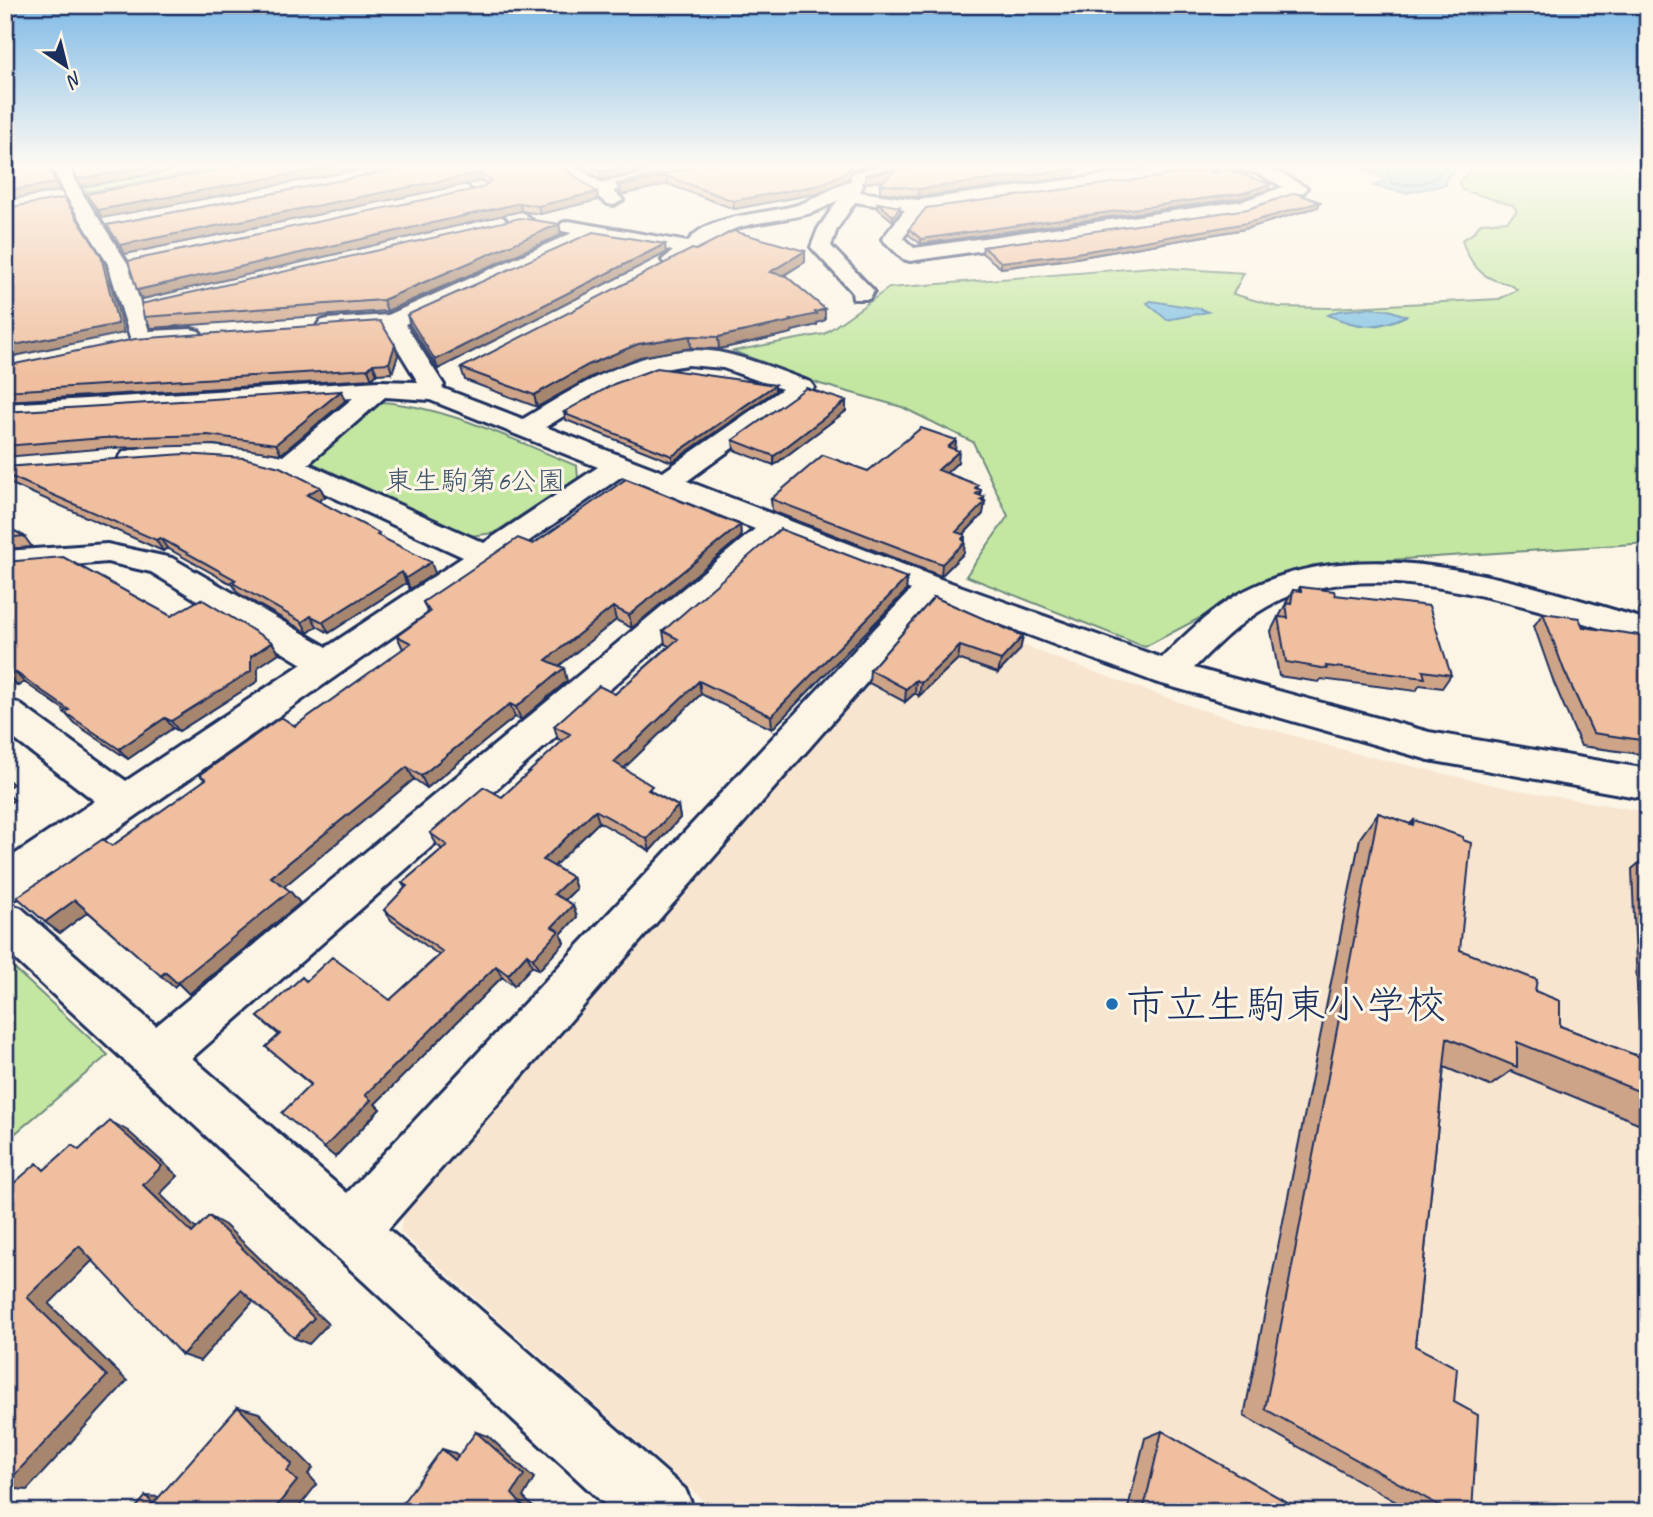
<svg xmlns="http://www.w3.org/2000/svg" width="1653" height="1517" font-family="Caveat,'Klee One',sans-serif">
<rect width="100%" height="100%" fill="#fcf5e5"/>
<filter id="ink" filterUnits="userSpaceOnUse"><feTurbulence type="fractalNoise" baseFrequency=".0143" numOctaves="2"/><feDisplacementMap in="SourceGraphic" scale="14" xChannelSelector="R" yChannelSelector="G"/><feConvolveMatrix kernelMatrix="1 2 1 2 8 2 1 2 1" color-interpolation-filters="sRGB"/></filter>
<g filter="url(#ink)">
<!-- built -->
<path fill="#f8e5d0" d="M943,614L1064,661L1199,709L1358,754L1512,789L1648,812V1512H716L400,1232L406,1196L923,616Z"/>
<!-- green -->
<path fill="#c3e7a1" stroke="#6f8b80" stroke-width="2" d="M79,164H237L87,192L73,165Z
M1469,164H1648V543L1313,565L1228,603L1145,647L966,576L1008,516L973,442L902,407L820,384L733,351L824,334L889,288L1152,267L1244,273L1233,294L1278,307L1332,308L1499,299L1517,290C1509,281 1502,284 1492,279C1477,273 1466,255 1462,240L1472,234L1481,223L1507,221L1517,211L1513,205L1462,190L1459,182L1469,171Z
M373,401C447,406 509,438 577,466L578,478L494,533L470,536L306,460Z
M5,960L108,1055L5,1142Z"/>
<!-- water -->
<path fill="#82c2e3" stroke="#5987ae" stroke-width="2" d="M1360,164H1456L1457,166L1445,180L1446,185L1405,193L1373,186L1383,181L1382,177L1371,173Z
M1151,301L1201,309L1208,312L1167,320L1147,303Z
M1368,308L1389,310L1406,316C1377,330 1358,328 1328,315L1338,311Z"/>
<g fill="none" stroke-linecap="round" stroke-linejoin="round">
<!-- shore -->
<path stroke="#446a93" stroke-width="2" d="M1373,164L1387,172L1392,183C1417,188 1433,183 1449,164"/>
<defs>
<path id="minor" d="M51,164H67L84,196L128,264L149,331L191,329L199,331L203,336L199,341L140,346L132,344L108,264L66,196Z
M445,164H463L532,220L522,226L515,224Z
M553,164H572L601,183L670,168L668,164H689L695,169L692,173L613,191L623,200L614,205L608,204Z
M902,164H966L958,169L881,176L861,182L863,185L860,192L918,200L1188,164H1265L1307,188L1304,192L1246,212L910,261L903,259L882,239L905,210L855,202L837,229L831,246L874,291L869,299H853L852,292L811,247L818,229L838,200C830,204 822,209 814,212C788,221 759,220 734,229C711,238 690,271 665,264L662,260L673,251L595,237L405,324L444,385L442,388L523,419C582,384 646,341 718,352C749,358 780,371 810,382L814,387L810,392L687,481L943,580L1162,658C1191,629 1221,600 1259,584C1383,532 1526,585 1648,620V642C1542,613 1389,553 1282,599C1248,614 1220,641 1194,668L1429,732L1648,769V799L1429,760L1155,682L938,601L388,1229L685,1489L695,1512H613L5,950V903L21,908L156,1026L755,529L622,476L20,897L5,902V861L95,801L5,732V699L18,703L126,781L302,664L151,572L107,562L5,571V551L107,544L172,558L327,647L463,557L281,473C251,466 219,462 188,462C167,463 144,469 123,464L119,458L123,452C174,439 233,446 283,456L353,398L5,420V404L379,381L418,382L385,328L328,333L320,331L317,326L320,321L328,319L388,315L572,233L562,231L559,227L562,223L569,221L688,242C707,212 773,215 803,203C820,196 836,186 852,180L850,177L853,173L880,166ZM1228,168L1257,173L1283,187L1243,201L914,248L903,238L924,211ZM688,365L723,368L782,389L663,472L546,427C592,399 634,371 688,365ZM385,397L430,400L598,467L484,543L308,464ZM780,539L911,590L347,1193L192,1058Z"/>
</defs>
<!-- minor casing -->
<use href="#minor" stroke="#1b2f5e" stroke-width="6"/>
<!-- minor -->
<use href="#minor" fill="#fcf5e5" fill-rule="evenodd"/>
</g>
<!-- wall -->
<path fill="#cea489" stroke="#1b2f5e" stroke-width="2" d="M426,164L597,192L598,200L540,214L521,211L142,299L137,290L481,188L487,184L482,181L125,254L107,225Z
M577,164H667L666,166L602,180Z
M692,164H878L852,170L848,179L820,193L734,209L668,184L621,195L619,192L617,184L692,168L694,165Z
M957,164L1075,169L1073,177L918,197L880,192V184L884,181L865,183Z
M1213,173L1268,190L1242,198L921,244L909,235V229Z
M1320,202L1318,207L1245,229L1070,259L1001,268L982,253L983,247Z
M878,203L900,212L893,221L877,208Z
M559,224L561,235L387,311L151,328L144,317Z
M696,250L805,251V262L783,276L825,309V320L817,323V325L792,331V333L719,349L691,348L640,357L591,377L537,407L465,380L461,368Z
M666,253L438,369L410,325L407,315Z
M398,355L392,373L377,374L372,379L5,401V366Z
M775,385V391L672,462L566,420L564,412Z
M345,401L281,454L214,445L109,448L5,457V412Z
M846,401V411L774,465L734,450L733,440Z
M956,440L955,449L958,462L946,473L978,485L977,489L981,490L980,495L984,497L983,514L963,535H965L964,553L941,576L772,511L771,499L868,471Z
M5,467L320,487L325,497L319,501L381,538L435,573L410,589L406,583L329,633L317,626L308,633L238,593L233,585L167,548L163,551L5,481Z
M740,525L741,537L632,628L616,620L558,666L567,681L521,720L515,717L427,788L414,779L284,886L300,903L189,994L178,983L174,987L88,912L60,933L45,922L112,846L205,780L200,775L295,726L403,649L397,636L428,614L423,602L533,544Z
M5,526L24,536L32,547L5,549Z
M5,562L171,616L272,642L279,653L258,667V681L179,731L173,728L128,759L74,723L64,712L66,711L24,682L18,686L5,676Z
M907,578L906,591L772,729L701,694L624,768L654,793L678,806L680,818L650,851L599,822L554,866L572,877L576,889L565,900L577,917L561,934L564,943L539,970L532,966L514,986L502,977L375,1104L380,1109L335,1157L311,1085L266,1047L279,1035L258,1017L306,981L390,1000L439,955L392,921L384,910L405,888L402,883L442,849L437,845L430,833L502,797L563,741L558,739L554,726L615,694L669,646L665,644L663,631Z
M1300,587L1335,595L1451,675L1442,688L1420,685L1416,691L1321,679L1319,682L1279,676L1271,631L1278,617H1279L1293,590L1298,591Z
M934,597L1023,636L1020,650L998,673L958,659L919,696L915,693L905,702L869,683L870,670Z
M1543,613L1648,651V755L1581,746L1554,683L1534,626Z
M1648,809V1251L1643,1125L1511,1071L1490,1086L1444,1067L1415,1346L1454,1402L1472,1512H1414L1244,1416L1360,838L1378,813L1410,824L1414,820L1460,950L1535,991L1560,1026L1640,1057L1632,869L1645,858L1643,814Z
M1162,1431L1304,1512H1127L1145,1438Z"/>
<!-- shaded-wall -->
<path fill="#a7866f" stroke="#1b2f5e" stroke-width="2" d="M46,164L60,191L5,200V191Z
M164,164H212L82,187L78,179Z
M345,164H390L102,218L98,210Z
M639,164H667L666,166L602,180L600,172Z
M852,164H878L852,170L848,179L820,193L734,209L733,201Z
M1075,169L1073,177L918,197L919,189Z
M895,171L894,179L865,183V175Z
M480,173L482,181L125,254L120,245Z
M667,176L668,184L621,195L620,186Z
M1270,184L1268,190L1242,198L921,244V239Z
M597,192L598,200L540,214L538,206Z
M1320,202L1318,207L1245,229L1070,259L1001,268V262Z
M520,203L521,211L142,299L137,290Z
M900,207V212L893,221V216Z
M559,224L561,235L387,311L383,300Z
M665,244L666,253L438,369L435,360Z
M805,251V262L770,283V272Z
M101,256L106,265L124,333L5,358V347Z
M825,309V320L817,323V325L792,331V333L719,349L718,337L790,320Z
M690,336L691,348L640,357L591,377L537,407L534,395L588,365L638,344Z
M395,345L398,355L392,373L389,363Z
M373,364L377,374L372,379L368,369Z
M775,385V391L672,462V456Z
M341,391L345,401L281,454L276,444Z
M846,401V411L774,465V456Z
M956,440L955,451L948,447Z
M959,451L958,462L937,482L938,470Z
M320,487L325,497L312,505L307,495Z
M984,497L983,504L985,502L983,514L954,544L956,532Z
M740,525L741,537L632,628L629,615Z
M965,535L964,553L941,576L942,564Z
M160,538L167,548L163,551L156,540Z
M431,562L435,573L410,589L406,578Z
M402,572L406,583L329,633L323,622Z
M907,578L906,591L772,729L771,716Z
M613,607L616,620L550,673L546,660Z
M311,616L317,626L308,633L302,622Z
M1023,636L1020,650L998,673L1001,660Z
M272,642L279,653L258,667V681L179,731L171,721L251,656Z
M960,646L958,659L919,696L921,683Z
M564,668L567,681L521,720L516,707Z
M15,672L24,682L18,686L8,675Z
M916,680L915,693L905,702L906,689Z
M699,681L701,694L617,775L614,762Z
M510,704L515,717L427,788L421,776Z
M165,718L173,728L128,759L119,749Z
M407,767L414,779L281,889L271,877Z
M5,777L13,784L5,789Z
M5,791L14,800L5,806Z
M678,806L680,818L650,851L647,839Z
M595,810L599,822L548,872L543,860Z
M572,877L576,889L559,905L554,894Z
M290,891L300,903L189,994L178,983L174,987L161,976Z
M75,900L88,912L60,933L45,922Z
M573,905L577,917L561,934L564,943L539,970L533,959L552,927Z
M527,954L532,966L514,986L508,975Z
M496,966L502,977L375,1104L380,1109L335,1157L324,1148L365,1095Z
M110,1121L128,1131L178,1176L160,1194L209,1241L192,1233L143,1185Z
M209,1216L225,1225L328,1324L309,1344L294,1338Z
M79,1246L99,1254L49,1304L127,1381L27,1490L5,1488V1476L27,1297Z
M241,1290L257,1297L200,1361L182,1355Z
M238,1407L259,1413L313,1468L308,1474L317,1484L295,1512H272L287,1471Z
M476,1432L488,1436L534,1478L523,1497L534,1508L531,1512H519L512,1494Z
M442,1449L455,1453L468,1463L455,1460Z
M146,1496L172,1498L153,1504Z"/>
<!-- building -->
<path fill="#efbf9f" stroke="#1b2f5e" stroke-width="2" d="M43,164H46L56,183L5,191V172Z
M69,164H164L78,179Z
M250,164H345L98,210L86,194Z
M426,164H558L597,192L538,206L520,203L137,290L128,261L481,188L492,180L480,173L120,245L107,225Z
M587,164H639L600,172Z
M695,164H852L848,171L820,185L733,201L667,176L620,186L617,184L692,168Z
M957,164H1067L1075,169L919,189L880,184L895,171L865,175L882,171Z
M1209,170L1213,173L1228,170L1270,184L1244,193L921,239L909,229L926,208Z
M1295,193L1320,202L1247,223L1071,254L1001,262L983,247L1248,209Z
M64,198L101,256L118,324L5,347V208Z
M878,203L900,207L893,216Z
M520,218L559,224L383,300L144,317L141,304Z
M733,231L805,251L770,272L786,276L825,309L815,312L817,314L790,320L792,321L718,337L690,336L638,344L588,365L534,395L461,368L692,249L696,250Z
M593,232L665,244L435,360L407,315Z
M380,321L395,345L389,363L373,364L368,369L5,391V366L135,339Z
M657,368L775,385L672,456L565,414L567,413L564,412L614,384Z
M806,388L846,401L774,456L733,440Z
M341,391L276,444L208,435L103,438L5,446V412Z
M921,428L956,440L948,447L959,451L938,470L978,485L975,488L981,490L976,494L984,497L980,500L985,502L956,532L965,535L962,539L965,542L942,564L771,499L823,455L868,471Z
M184,454L244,458L280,467L320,487L307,495L379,533L377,535L431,562L406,578L402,572L323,622L311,616L302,622L231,582L236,580L160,538L156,540L5,474V467Z
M626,479L740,525L629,615L613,607L546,660L564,668L516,707L510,704L421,776L407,767L271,877L290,891L177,983L165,972L161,976L75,900L45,922L17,897L103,839L112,846L206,779L200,775L281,717L295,726L411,643L397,636L430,612L423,602L518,538L533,544Z
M5,526L24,536L5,538Z
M780,529L907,578L771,716L699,681L614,762L652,786L648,790L678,806L647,839L595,810L543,860L572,877L554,894L573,905L552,927L559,931L533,959L527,954L508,975L496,966L365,1095L371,1100L324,1148L282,1113L311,1084L266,1047L280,1034L258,1017L302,977L306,981L332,957L390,1000L443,952L384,910L407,886L402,883L447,845L430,833L484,787L502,797L570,734L554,726L599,686L615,694L678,639L663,631Z
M63,557L171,616L201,599L272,642L251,656V671L171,721L165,718L119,749L64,712L69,710L15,672L8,675L5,673V562Z
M1300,587L1334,591L1335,595L1429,606L1451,675L1423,671L1425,678L1326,666L1327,669L1286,662L1278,617L1288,618L1286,603L1291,604L1293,590L1301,591Z
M934,597L1023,636L1001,660L960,646L921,683L916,680L906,689L870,670Z
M1543,613L1579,618L1583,627L1639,635L1648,651V741L1593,733L1564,670Z
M1378,813L1413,825L1414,820L1463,837V840L1471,843L1460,950L1537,980L1535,991L1560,1001V1026L1648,1060V1095L1517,1042V1067L1447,1038L1415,1346L1457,1368L1454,1402L1478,1415L1472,1512H1451L1265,1409Z
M110,1121L162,1166L143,1185L192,1233L209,1216L314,1318L294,1338L241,1290L182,1355L79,1246L27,1297L107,1376L5,1485V1191L37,1163L44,1170L72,1145L79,1150Z
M238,1407L292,1464L287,1471L297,1481L272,1512H132L146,1496L153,1504Z
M1162,1431L1304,1512H1143Z
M476,1432L524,1475L512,1494L523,1506L519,1512H396L442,1449L455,1460Z"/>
</g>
<!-- sky -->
<linearGradient id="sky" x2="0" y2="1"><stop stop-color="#7fbae6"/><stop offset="0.44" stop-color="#fefaf3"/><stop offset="1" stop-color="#fefaf3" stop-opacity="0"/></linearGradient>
<rect width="1653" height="376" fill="url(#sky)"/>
<!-- markers -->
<circle fill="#1f6fb2" stroke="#fcf5e5" stroke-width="2.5" cx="1112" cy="1004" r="7"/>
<g text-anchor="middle" stroke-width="6" stroke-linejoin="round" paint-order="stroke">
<!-- far-park labels -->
<g font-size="28" fill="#3d546b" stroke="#fcf5e5">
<text x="475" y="490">東生駒第6公園</text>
</g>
<!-- near-poi labels -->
<g font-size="40" fill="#1b2f5e" stroke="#fcf5e5" text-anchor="start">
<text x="1126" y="1018">市立生駒東小学校</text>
</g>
</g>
<!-- margin -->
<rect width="1653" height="1517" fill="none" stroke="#fcf5e5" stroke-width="28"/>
<rect x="14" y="14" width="1625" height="1489" fill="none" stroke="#1b2f5e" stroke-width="2.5" filter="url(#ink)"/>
<!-- north arrow -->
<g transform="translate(66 66) rotate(145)" stroke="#fcf5e5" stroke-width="5" paint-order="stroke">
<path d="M0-5L12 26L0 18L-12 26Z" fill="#1b2f5e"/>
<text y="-10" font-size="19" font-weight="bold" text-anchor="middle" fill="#1b2f5e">N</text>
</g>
</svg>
